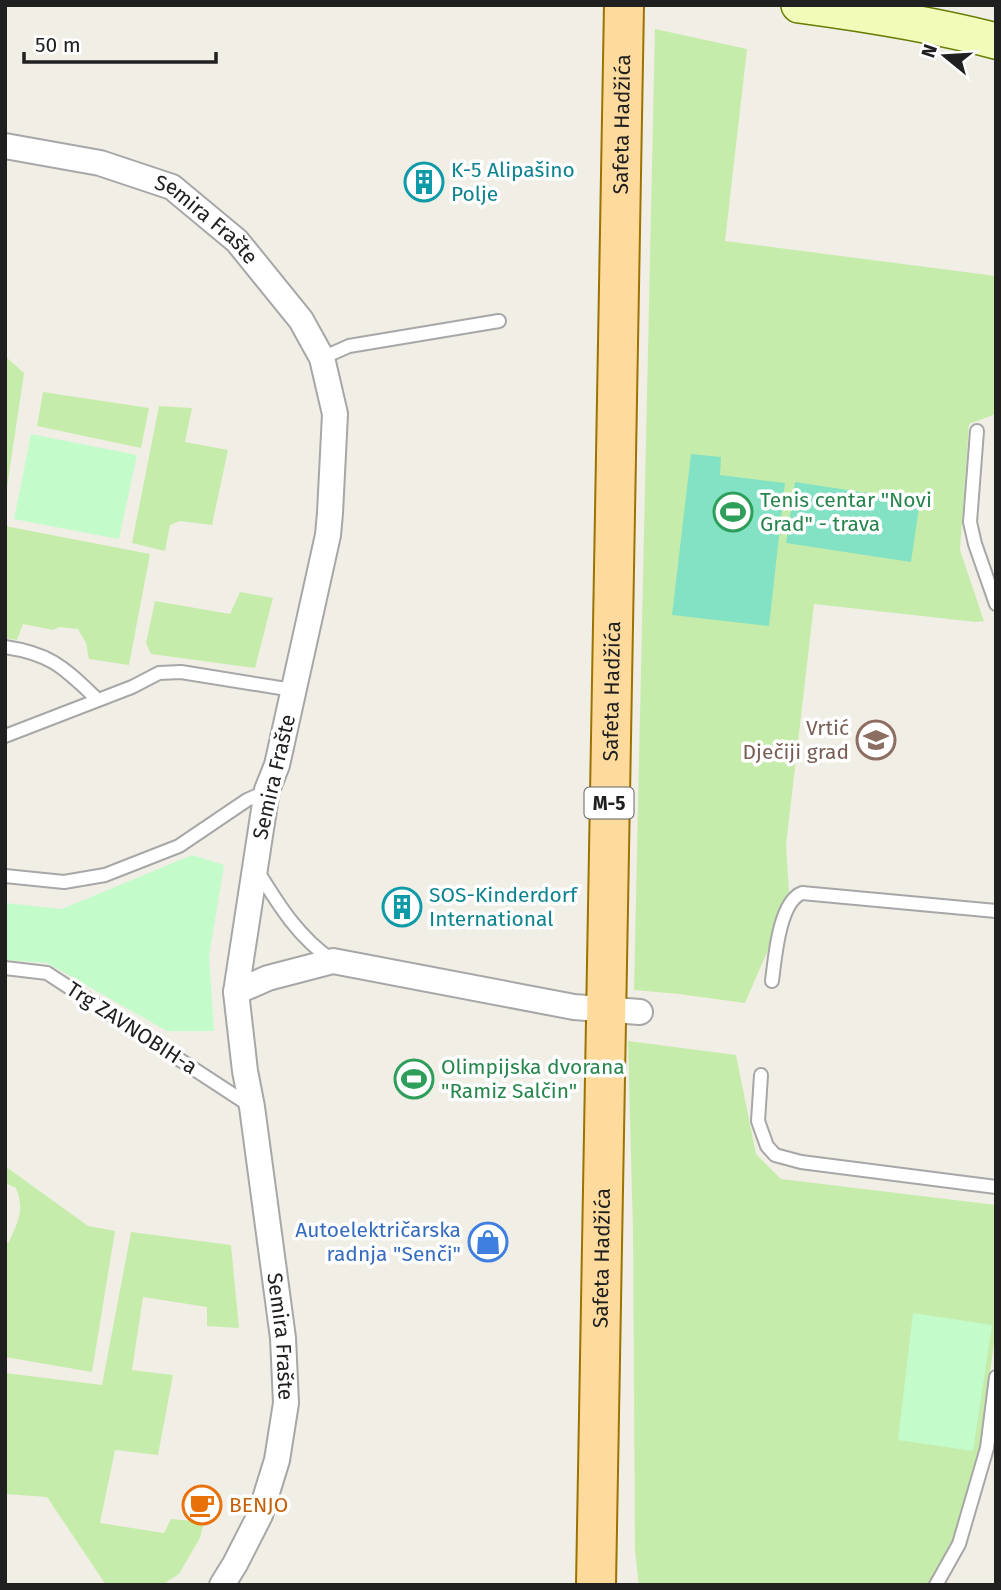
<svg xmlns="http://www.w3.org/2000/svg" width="1001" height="1590" font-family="'Fira Sans',sans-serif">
<rect width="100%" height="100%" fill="#f1eee6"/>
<!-- grass -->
<path fill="#c6ecab" d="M655,29L747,49L725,241L996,276V414L969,424L960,550L984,621L976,622L814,604L786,845L789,892L781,907L772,941L745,1003L679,994L634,990Z
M7,358L24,373L5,501V359Z
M43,392L149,408L141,448L37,426Z
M159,406L192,408L185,442L228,450L212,525L180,521L170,525L165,551L132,543Z
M5,526L150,554L129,665L89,659L86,643L78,629L59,627L53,630L23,624L17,640L5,638Z
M240,592L273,598L255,668L151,654L146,643L155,601L230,614Z
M628,1041L736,1055L756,1154L781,1179L996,1205V1328L980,1449L968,1542L944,1585H639L635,1551L633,1232Z
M5,1166L88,1226L115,1231L92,1372L5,1357V1243L9,1242C18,1221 25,1211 16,1188L5,1183Z
M131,1232L231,1245L239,1328L207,1326V1307L143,1297L132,1370L173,1375L158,1455L115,1450L100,1523L164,1533L171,1519L204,1522L200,1538L179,1574L162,1585H106L47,1497L5,1494V1373L102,1385Z"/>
<!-- park -->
<path fill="#c3fbcb" d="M31,434L137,455L119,539L14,519Z
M192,855L224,865L209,956L214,1031H167L47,963L5,960V903L62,909Z
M913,1313L992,1325L973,1451L898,1440Z"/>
<!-- pitch -->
<path fill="#82e2c3" d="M691,454L721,457L720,475L785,483L769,626L672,615Z
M795,482L920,501L911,562L786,543Z"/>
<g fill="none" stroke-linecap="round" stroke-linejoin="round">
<defs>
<path id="lane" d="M322,358L349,346L499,321
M977,431L970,522L975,544L996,604
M5,647C52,654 64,668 97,699
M5,736L132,687L159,673L181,672L293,690
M257,870C278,904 298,937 332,960
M5,876L64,882L105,875L179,846L247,800L267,791
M5,968L47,973L249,1105
M772,981C775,958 779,902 802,893L996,911
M761,1075L758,1121L767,1146L775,1155L801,1162L996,1187
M936,1585L959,1544L987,1448L996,1377"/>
<g id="street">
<path id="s1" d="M5,146L100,163L172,187L237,241L301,320L322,358L335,414L330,513L328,535L277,765L267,790L236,992L245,1071L252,1107L283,1338L286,1403L277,1460L260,1515L235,1564L222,1585"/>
<path d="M236,992L268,978L333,961L574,1007L640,1012"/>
</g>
<path id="secondary" d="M799,5C866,14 931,24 996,41"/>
<g id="primary">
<path id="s2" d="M596,1585L624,5"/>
</g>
</defs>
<!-- lane casing -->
<use href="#lane" stroke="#a7a7a7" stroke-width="16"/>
<!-- street casing -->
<use href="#street" stroke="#a7a7a7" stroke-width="28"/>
<!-- secondary casing -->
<use href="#secondary" stroke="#667c02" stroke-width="38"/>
<!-- primary casing -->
<use href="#primary" stroke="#9c7300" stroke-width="42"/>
<!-- lane -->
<use href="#lane" stroke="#fff" stroke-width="12"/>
<!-- street -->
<use href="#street" stroke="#fff" stroke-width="24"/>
<!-- secondary -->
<use href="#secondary" stroke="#f3fbb9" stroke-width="35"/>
<!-- primary -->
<use href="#primary" stroke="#fedb9d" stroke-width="38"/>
</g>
<!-- icons -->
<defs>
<symbol id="building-ring" viewBox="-11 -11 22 22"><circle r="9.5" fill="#fff" stroke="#0f9aa8" stroke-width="1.5"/><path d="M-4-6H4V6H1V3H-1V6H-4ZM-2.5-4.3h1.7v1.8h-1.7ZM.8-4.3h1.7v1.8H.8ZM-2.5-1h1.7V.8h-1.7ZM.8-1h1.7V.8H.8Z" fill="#0f9aa8"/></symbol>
<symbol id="stadium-ring" viewBox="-11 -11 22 22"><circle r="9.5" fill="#fff" stroke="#2e9e5b" stroke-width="1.5"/><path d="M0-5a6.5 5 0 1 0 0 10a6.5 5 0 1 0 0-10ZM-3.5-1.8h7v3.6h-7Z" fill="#2e9e5b"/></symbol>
<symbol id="school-ring" viewBox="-11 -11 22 22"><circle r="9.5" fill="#fff" stroke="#8d6e63" stroke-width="1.5"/><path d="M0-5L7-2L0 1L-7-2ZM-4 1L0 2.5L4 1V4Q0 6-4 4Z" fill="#8d6e63"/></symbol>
<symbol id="shop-ring" viewBox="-11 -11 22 22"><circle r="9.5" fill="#fff" stroke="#3f7fe0" stroke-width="1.5"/><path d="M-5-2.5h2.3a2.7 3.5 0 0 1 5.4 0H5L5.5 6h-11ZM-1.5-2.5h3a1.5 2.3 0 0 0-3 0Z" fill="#3f7fe0"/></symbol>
<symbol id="cafe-ring" viewBox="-11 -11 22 22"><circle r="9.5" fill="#fff" stroke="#e8710a" stroke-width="1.5"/><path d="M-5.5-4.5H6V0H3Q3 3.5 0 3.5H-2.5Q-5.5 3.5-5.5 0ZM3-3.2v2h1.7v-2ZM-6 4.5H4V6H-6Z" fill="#e8710a"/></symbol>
</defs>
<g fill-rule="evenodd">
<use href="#building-ring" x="402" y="160" width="44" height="44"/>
<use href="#stadium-ring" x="711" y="490" width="44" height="44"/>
<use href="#school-ring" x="854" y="718" width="44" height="44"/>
<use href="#building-ring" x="380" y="885" width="44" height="44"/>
<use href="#stadium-ring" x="392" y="1057" width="44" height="44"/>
<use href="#shop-ring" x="466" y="1220" width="44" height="44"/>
<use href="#cafe-ring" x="180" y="1483" width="44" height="44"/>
</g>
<g text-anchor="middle" stroke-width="7" stroke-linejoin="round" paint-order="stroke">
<!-- shield labels -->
<rect fill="#fff" stroke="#636363" stroke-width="2" x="584.5" y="787.5" width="49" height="31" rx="5"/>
<g font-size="19" font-weight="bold" fill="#202020">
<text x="609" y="810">M-5</text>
</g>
<!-- street labels -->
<g font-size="21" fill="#202020" stroke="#fff">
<text dy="7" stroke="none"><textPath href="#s2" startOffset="1461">Safeta Hadžića</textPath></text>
<text dy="7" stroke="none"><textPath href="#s1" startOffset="219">Semira Frašte</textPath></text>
<text dy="7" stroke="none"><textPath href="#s2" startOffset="894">Safeta Hadžića</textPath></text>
<text transform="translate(274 777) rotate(-77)" y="7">Semira Frašte</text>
<text transform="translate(132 1028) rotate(33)" y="7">Trg ZAVNOBIH-a</text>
<text dy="7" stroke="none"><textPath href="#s2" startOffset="327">Safeta Hadžića</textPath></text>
<text dy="7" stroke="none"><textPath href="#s1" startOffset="1395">Semira Frašte</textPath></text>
</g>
<!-- culture labels -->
<g font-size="21" fill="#0d838f" stroke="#fff" text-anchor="start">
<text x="451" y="177">K-5 Alipašino<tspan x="451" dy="24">Polje</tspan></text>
<text x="429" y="902">SOS-Kinderdorf<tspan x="429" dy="24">International</tspan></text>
</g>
<!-- leisure labels -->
<g font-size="21" fill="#27864d" stroke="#fff" text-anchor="start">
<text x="760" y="507">Tenis centar "Novi<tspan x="760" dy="24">Grad" - trava</tspan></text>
<text x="441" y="1074">Olimpijska dvorana<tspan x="441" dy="24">"Ramiz Salčin"</tspan></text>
</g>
<!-- education labels -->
<g font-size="21" fill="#785e54" stroke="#fff" text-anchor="end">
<text x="849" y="735">Vrtić<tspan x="849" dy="24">Dječiji grad</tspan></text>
</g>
<!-- shop labels -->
<g font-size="21" fill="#366cbe" stroke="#fff" text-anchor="end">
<text x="461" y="1237">Autoelektričarska<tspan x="461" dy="24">radnja "Senči"</tspan></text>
</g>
<!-- food labels -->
<g font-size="21" fill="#c56008" stroke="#fff" text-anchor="start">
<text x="229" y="1512">BENJO</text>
</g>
</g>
<!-- border -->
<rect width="1001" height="1590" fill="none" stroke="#202020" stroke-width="14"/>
<!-- north arrow -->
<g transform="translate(945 56) rotate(288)" stroke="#ffffff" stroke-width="5" paint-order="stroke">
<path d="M0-5L12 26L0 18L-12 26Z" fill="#202020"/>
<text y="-10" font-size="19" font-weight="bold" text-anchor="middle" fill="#202020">N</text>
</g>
<!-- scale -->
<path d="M24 52v10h192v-10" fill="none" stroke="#202020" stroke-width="3.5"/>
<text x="35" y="52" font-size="21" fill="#202020" stroke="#ffffff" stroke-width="5" paint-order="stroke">50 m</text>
</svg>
